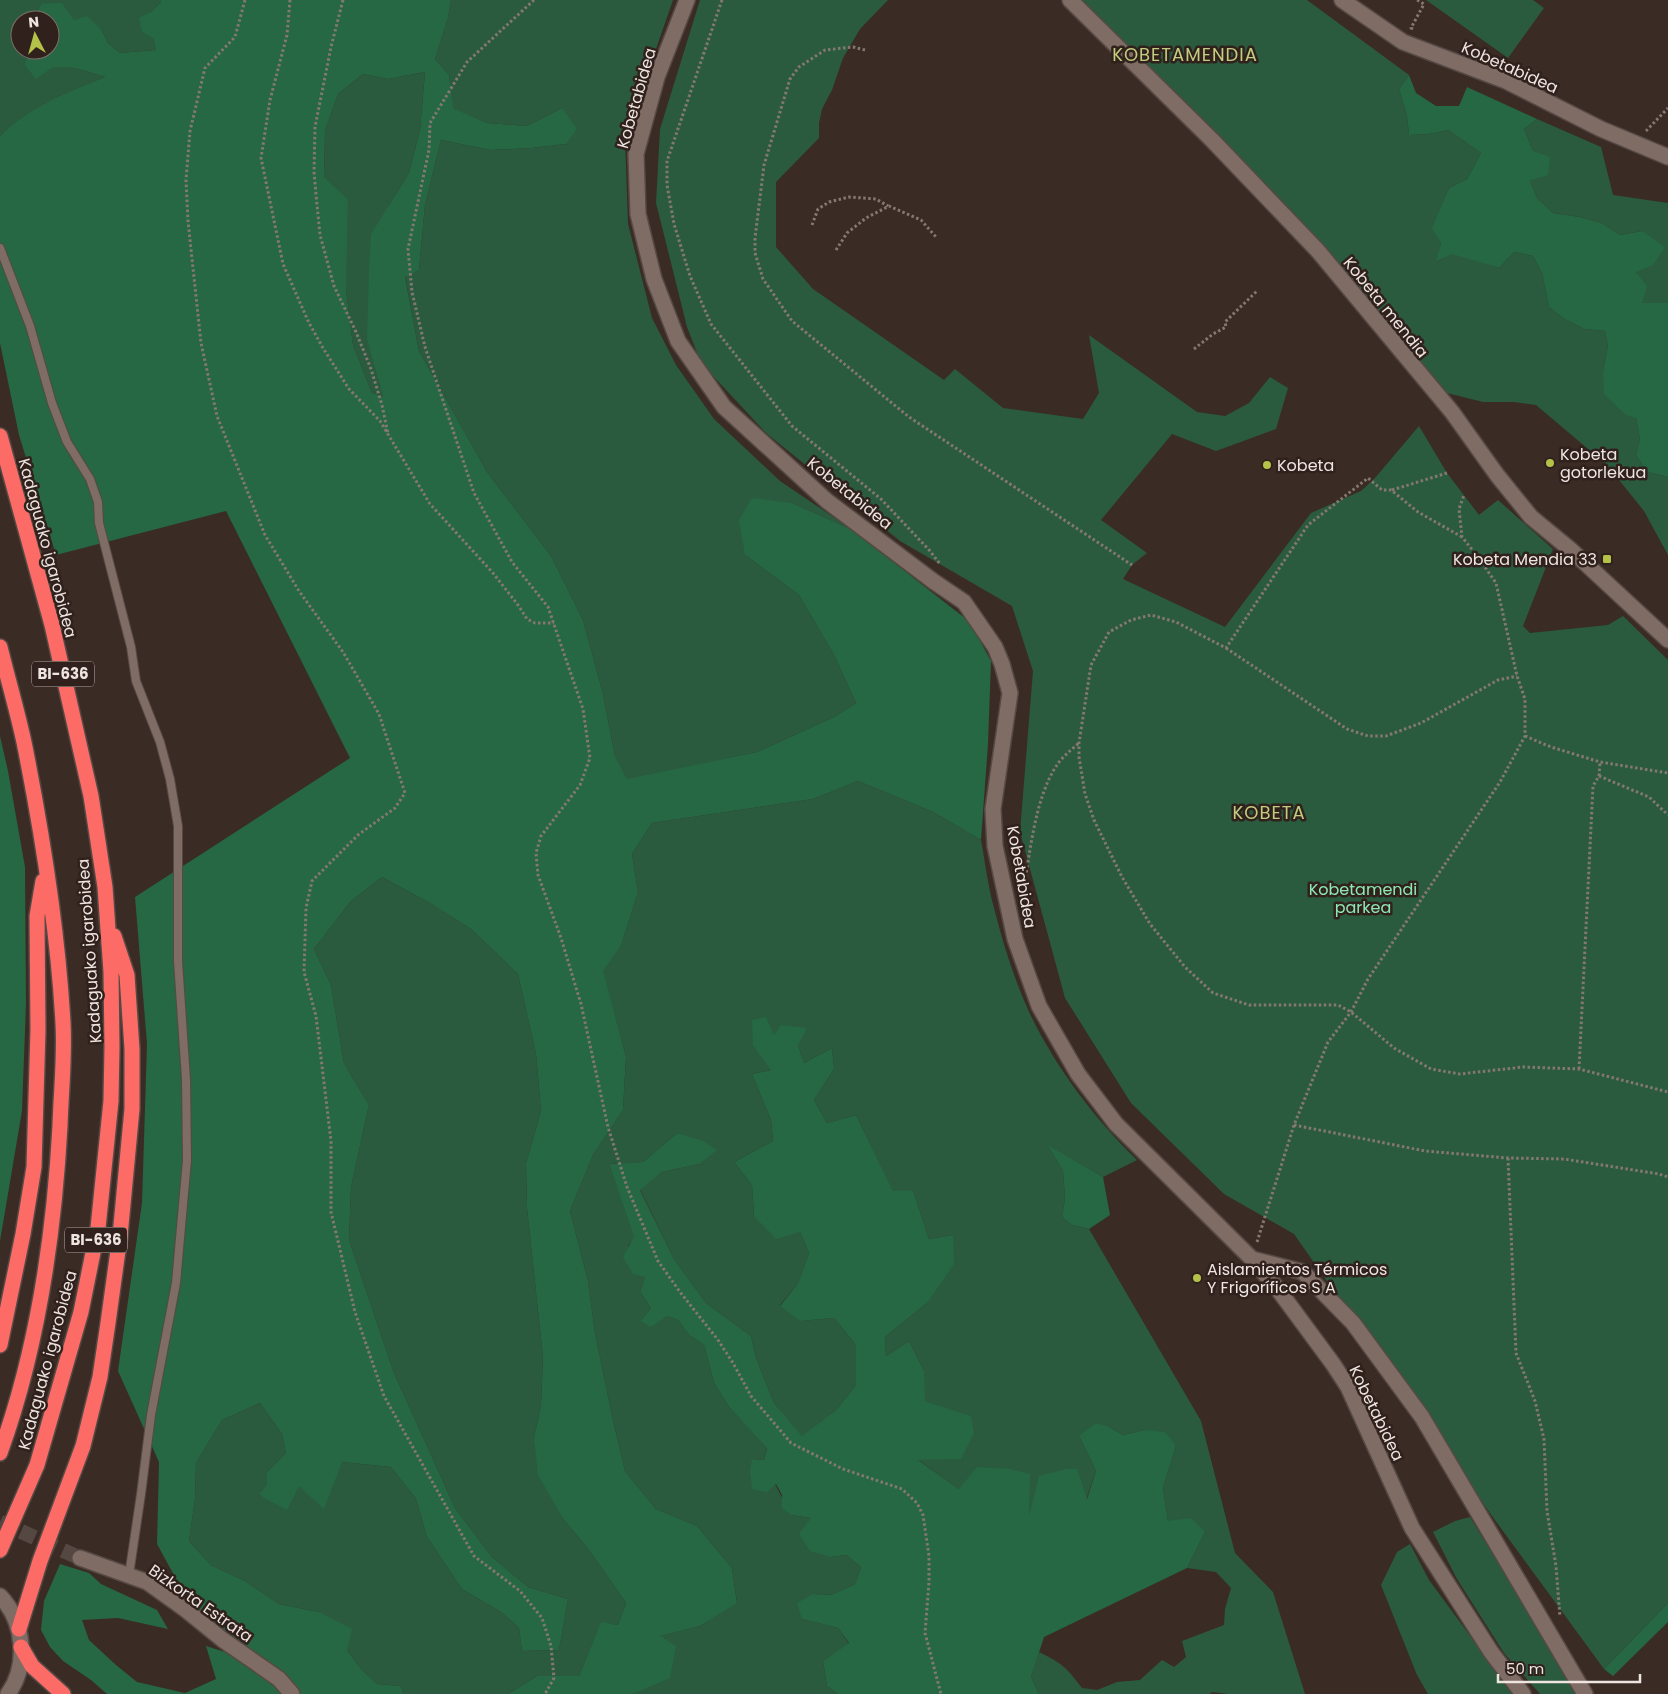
<svg xmlns="http://www.w3.org/2000/svg" width="1668" height="1694" font-family="Poppins,sans-serif">
<rect width="100%" height="100%" fill="#3a2b25"/>
<!-- green -->
<path fill="#2a5b3f" d="M0,0H160L161,2L151,12L153,38L156,50L120,53L108,43L101,29L74,20L41,4L33,20H20V50H30L24,64L75,68L105,77C67,92 30,107 0,136Z
M451,0H673L625,138L628,224L652,318L676,365L714,419L780,481L851,529L792,503L745,555L799,595L834,655L856,703L834,717L757,752L627,780L615,756L603,694L583,620L551,556L487,472L419,351L405,276L419,270L425,205L441,140L490,150L532,148L566,144L562,108L527,126L487,123L452,108L449,75L435,59L448,18Z
M700,0H888L860,29L843,58L832,90L822,109L819,123V138L776,182V247L813,289L944,380L955,369L1003,408L1083,419L1099,393L1089,335L1197,412L1225,416L1249,403L1270,377L1288,388L1276,429L1216,451L1172,434L1101,520L1147,553L1132,565L1123,579L1225,627L1311,513L1361,491L1375,478L1419,426L1447,473L1479,515L1498,500L1553,549L1523,626L1530,633L1608,625L1623,616L1668,660V1603L1604,1669L1492,1516L1294,1234L1224,1194L1131,1103L1065,998L1020,832L1033,671L1012,606L900,541L766,433L701,363L687,327L656,203L660,129Z
M1077,0H1307L1409,75L1399,89L1407,116L1409,135L1429,134L1448,130L1481,153L1467,179L1449,188L1433,228L1441,243L1437,262L1452,253L1499,268L1514,252L1533,256L1542,273L1549,307L1563,318L1584,329L1605,331L1608,346L1603,371L1636,418L1640,439L1636,455L1647,472L1668,477V555L1644,511L1607,465L1536,405L1514,402H1483L1447,393L1296,215Z
M1426,0H1533L1544,8L1508,58Z
M425,72L420,130L409,173L388,207L377,371L384,396L372,393L353,345L346,290L324,177L325,131L338,94L363,74L388,79Z
M1537,119L1601,147L1613,195L1668,203V303H1642L1636,271L1642,231L1620,235L1602,223L1580,217L1553,213L1537,198L1530,180L1533,151L1524,129Z
M858,781L933,812L981,840C985,862 988,886 994,908C1003,944 1015,982 1031,1016C1057,1069 1094,1118 1137,1160L1103,1177L1049,1146L1063,1171L1065,1198L1062,1217L1072,1225L1089,1229L1201,1421L1235,1553L1273,1592L1305,1694H1228L1212,1692L1210,1694H1039L1031,1677L1039,1652C1062,1663 1067,1668 1082,1688L1097,1690L1117,1682L1140,1680L1162,1660L1174,1667L1186,1657L1182,1641L1224,1625L1225,1609L1231,1588L1216,1572L1187,1568L1205,1532L1168,1521L1163,1488L1176,1446L1144,1430L1123,1435L1111,1428L1079,1436L1096,1471L1086,1500L1029,1520L959,1489L917,1459L970,1416L924,1401V1371L909,1341L886,1356L885,1337L927,1303L953,1235L929,1239L913,1190L893,1192L856,1115L827,1123L814,1100L834,1069L832,1048L804,1063L798,1045L771,1070L752,1074L771,1120L773,1141L734,1162L752,1185L754,1216L800,1232L809,1253L798,1283L780,1305L800,1321L834,1318L856,1345V1385L836,1410L802,1437L774,1403L756,1358L751,1336L706,1303L674,1259L640,1189L662,1172L700,1164L716,1150L677,1133L643,1162L609,1164L635,1236L628,1246L645,1277L640,1292L651,1308L640,1321L667,1316L678,1320L689,1335L704,1345L714,1383L729,1407L767,1447L764,1460L752,1459L775,1484L791,1515L811,1518L831,1557L846,1555L861,1567L855,1584L831,1595L813,1594L802,1619L838,1628L849,1644L823,1661L827,1686L838,1694H633L642,1689L659,1636L700,1626L737,1602L732,1568L697,1526L656,1509L625,1471L612,1416L595,1333L588,1281L570,1211L593,1155L623,1110L626,1057L602,971L621,946L638,892L632,854L652,823L813,799Z
M382,877L428,902L471,929L518,974L536,1054L541,1111L526,1163L527,1208L543,1357L541,1406L534,1437L564,1520L589,1550L626,1603L618,1625L601,1623L579,1676H537L508,1694H403L401,1686L377,1684L361,1669L319,1612L279,1604L245,1581L211,1565L189,1541L195,1499L196,1463L222,1420L260,1403L282,1434L286,1453L267,1472V1484L259,1496L299,1486L342,1462L391,1467L416,1499L427,1537L462,1589L501,1612L519,1628L522,1651L559,1650L568,1599L528,1587L492,1557L455,1508L394,1373L349,1240L351,1187L369,1105L344,1063L331,985L314,949L351,901Z
M1470,1517L1535,1623L1575,1694H1540L1504,1653L1457,1579L1433,1532L1455,1521Z
M1410,1544L1429,1580L1513,1694H1428L1417,1675L1381,1585L1397,1552Z"/>
<!-- forest -->
<path fill="#266744" fill-rule="evenodd" d="M160,0H451L448,18L435,59L449,75L453,108L487,123L527,126L562,108L577,129L566,144L532,148L490,150L441,140L425,205L419,270L405,277L419,351L487,472L551,556L583,620L603,694L615,756L627,779L757,752L834,717L856,703L834,655L799,595L745,555L739,520L752,498L792,503L851,529L970,622L991,661L988,744L981,840L933,812L858,781L813,799L652,823L632,854L638,892L621,946L603,971L626,1057L623,1110L593,1155L570,1211L588,1281L595,1333L612,1416L625,1471L656,1509L697,1526L732,1568L737,1603L700,1626L660,1636L676,1646L670,1678L633,1694H508L537,1676H579L601,1622L618,1625L626,1603L589,1550L564,1520L538,1475L534,1437L541,1406L543,1357L527,1208L526,1163L541,1111L536,1054L518,974L471,929L428,902L382,877L351,901L314,949L331,985L344,1063L369,1105L351,1187L349,1240L394,1373L455,1508L492,1557L528,1587L568,1599L559,1650L522,1651L519,1628L501,1612L462,1589L427,1537L416,1499L391,1467L342,1462L324,1509L299,1486L287,1510L259,1495L267,1484V1472L286,1453L282,1434L260,1403L222,1420L196,1463L195,1499L189,1541L211,1565L245,1581L279,1604L319,1612L352,1629L347,1650L361,1669L377,1684L401,1686L403,1694H107L91,1680L63,1661L50,1647L41,1630L44,1601L60,1564L89,1573L101,1584L157,1610L168,1629L118,1618L82,1620L89,1640L116,1665L137,1682L185,1693L216,1679L206,1646L225,1652L181,1588L157,1544L159,1462L118,1371L142,1203L147,1044L135,897L350,758L226,511L56,555L19,435L0,343V136C29,107 67,92 105,77L75,68L53,67L36,79L24,64L30,50H50V20H33L41,4L62,3L74,20L87,16L101,29L108,43L120,53L156,50L153,38L142,32L139,18L151,12L161,2ZM425,72L420,130L409,173L371,234L369,272L367,339L383,396L372,393L353,345L346,290L348,200L324,177L325,131L338,94L363,74L388,79Z
M1409,75L1416,93L1436,106H1459L1467,87L1537,119L1524,129L1533,151L1550,157L1548,175L1530,180L1537,198L1553,213L1580,217L1602,223L1620,235L1642,231L1665,247L1653,265L1636,272L1647,286L1642,303H1668V477L1647,472L1636,455L1640,439L1636,418L1626,415L1604,394L1603,371L1608,346L1605,331L1584,329L1563,318L1549,307L1542,273L1533,256L1514,252L1499,268L1452,254L1436,262L1441,243L1432,228L1449,188L1467,179L1481,153L1448,130L1429,134L1409,135L1407,116L1399,89Z
M0,736L8,771L25,867L26,1004L22,1111L0,1241Z
M766,1017L774,1035L781,1025L807,1028L798,1045L804,1063L832,1048L834,1069L814,1100L827,1123L856,1115L893,1191L913,1190L929,1239L953,1235L954,1264L927,1303L885,1337L886,1356L909,1341L924,1371L925,1401L971,1416L974,1433L961,1459L918,1460L959,1489L977,1467L1010,1469L1030,1474L1029,1516L1039,1476L1066,1469H1077L1087,1499L1096,1471L1079,1436L1096,1423L1111,1428L1123,1435L1144,1430L1165,1432L1176,1446L1163,1488L1168,1521L1191,1518L1205,1532L1187,1568L1044,1637L1031,1677L1039,1694H838L827,1686L823,1661L849,1643L838,1628L802,1619L797,1603L813,1594L831,1595L855,1584L861,1567L846,1555L831,1557L810,1551L799,1534L811,1518L791,1515L782,1508V1495L776,1484L767,1492L752,1489L750,1470L752,1459L764,1460L767,1448L729,1407L714,1383L704,1345L689,1335L678,1320L667,1316L651,1327L640,1321L651,1308L640,1292L645,1277L633,1274L623,1257L634,1236L609,1164L643,1162L677,1133L703,1141L717,1150L700,1164L662,1172L640,1190L674,1259L706,1303L751,1336L756,1358L774,1403L802,1436L836,1410L856,1385V1345L834,1318L800,1321L780,1306L798,1283L809,1253L800,1232L776,1239L754,1216L752,1185L734,1162L773,1141L771,1120L752,1074L771,1070L753,1045L752,1020Z
M1048,1145L1103,1177L1110,1215L1089,1229L1072,1225L1062,1217L1065,1198L1063,1171Z
M1668,1603V1622L1613,1676L1604,1669Z"/>
<g fill="none" stroke-linecap="round" stroke-linejoin="round">
<!-- minor-tunnel -->
<path stroke="#554741" stroke-width="15" stroke-dasharray="15 8" stroke-linecap="butt" d="M0,1522L80,1558"/>
<defs>
<path id="service" d="M0,248L30,326L52,403L67,442L90,479L98,502L99,523L131,647L136,681L160,742L170,779L178,826V961L186,1079L187,1160L176,1283L151,1415L141,1494L129,1575"/>
<path id="minor" d="M687,0L657,77L636,154L638,214L654,279L678,341L724,407L827,501L933,581L964,602L995,647L1002,664L1010,693L993,809L995,846L1015,939L1039,1006L1078,1074L1116,1124L1252,1259L1277,1288L1333,1364L1348,1387L1412,1528L1491,1652L1523,1694
M1070,0L1212,140L1318,251L1452,412L1497,475L1531,517L1571,550L1668,640
M1342,0L1403,42L1506,81L1601,129L1668,157
M1252,1259L1303,1272L1353,1323L1422,1417L1585,1694
M80,1558L147,1582L186,1610L223,1640L279,1679L292,1694"/>
<path id="tertiary" d="M0,1596C24,1621 29,1665 8,1694"/>
<path id="motorway" d="M0,436L52,625L91,796L105,887L111,972L112,1047L111,1101L98,1228L81,1312L37,1465L0,1550
M0,647C8,680 18,713 25,747C43,838 58,931 63,1023C65,1057 61,1092 60,1126C54,1237 38,1348 0,1453
M0,1345L23,1234L34,1167L38,1030L37,916L43,881
M19,1629L40,1561L83,1446L100,1377L108,1323L120,1236L132,1109V1049L127,975L114,936
M21,1647L32,1666L63,1694"/>
</defs>
<!-- service casing -->
<use href="#service" stroke="#564945" stroke-width="10"/>
<!-- minor casing -->
<use href="#minor" stroke="#564945" stroke-width="18"/>
<!-- tertiary casing -->
<use href="#tertiary" stroke="#564945" stroke-width="18"/>
<!-- motorway casing -->
<use href="#motorway" stroke="#564945" stroke-width="18"/>
<!-- path -->
<path stroke="#857872" stroke-width="3" stroke-dasharray="2.5 2.5" stroke-linecap="butt" d="M245,0L235,37L205,68L190,131L186,180L188,221L201,343L217,416L265,535L299,591L343,652L379,714L405,793L395,808L358,835L312,881L306,908L304,972L316,1016L331,1141V1212L355,1312L384,1396L474,1556L520,1591L542,1618L551,1646L554,1678L545,1694
M290,0L287,35L270,100L261,158L283,264L309,323L323,348L349,389L380,421L430,504L493,573L518,605L527,619L535,623H554
M343,0L331,47L315,127L314,172L317,205L320,235L334,286L356,332L371,369L382,405L388,434
M534,0L467,62L430,123L429,150L408,249L412,292L425,347L474,493L512,562L548,607L583,709L590,758L580,785L541,836L536,853L538,875L561,938L581,1004L608,1127L627,1187L658,1261L680,1292L718,1340L733,1363L751,1396L791,1443L843,1469L902,1489L917,1503L923,1515L929,1556V1582L925,1633L941,1694
M722,0L667,161V185L674,224L690,276L711,324L792,426L881,499L930,551L940,564
M1413,29L1411,28L1424,4L1417,0
M865,50L853,47L825,50L799,67L790,79L764,165L755,238V253L763,279L792,321L909,417L1132,565
M1646,131L1668,108
M812,225L818,209L829,202L849,197L876,199L888,206
M836,250L847,233L866,218L889,206L921,220L936,237
M1194,349L1213,334L1226,327L1225,322L1257,291
M1392,490L1447,473
M1462,537L1418,512L1391,490H1382L1368,478L1308,525L1226,648L1176,622L1151,615L1131,620L1109,632L1091,665L1079,743V757L1085,794L1094,820L1122,877L1150,924L1185,967L1213,993L1249,1005H1338L1351,1012L1394,1048L1431,1069L1460,1074L1523,1067L1579,1069L1668,1092
M1226,648L1347,729L1368,736H1386L1421,723L1498,680L1517,676
M1525,736L1551,747L1600,762L1668,773
M1599,776L1649,797L1668,815
M1023,892C1030,854 1035,797 1057,765C1062,757 1071,750 1079,743
M1579,1069L1593,786L1599,776L1600,762
M1294,1125L1425,1151L1508,1158L1564,1159L1659,1174L1668,1177
M1508,1158L1516,1353L1535,1401L1544,1439L1547,1511L1556,1566L1560,1617
M1257,1242L1294,1125L1328,1042L1351,1012L1368,979L1500,782L1525,736V699L1517,676L1496,583L1478,557L1462,537L1459,509L1464,495"/>
<!-- service -->
<use href="#service" stroke="#7e6c65" stroke-width="8"/>
<!-- minor -->
<use href="#minor" stroke="#7e6c65" stroke-width="15"/>
<!-- tertiary -->
<use href="#tertiary" stroke="#7e6c65" stroke-width="15"/>
<!-- motorway -->
<use href="#motorway" stroke="#fc6b66" stroke-width="15"/>
</g>
<!-- markers -->
<g fill="#b4c24a" stroke="#30211c" stroke-width="2">
<circle cx="1550" cy="463" r="5"/>
<circle cx="1267" cy="465" r="5"/>
<rect x="1602" y="554" width="10" height="10" rx="2.5"/>
<circle cx="1197" cy="1278" r="5"/>
</g>
<g text-anchor="middle" stroke-width="5" stroke-linejoin="round" paint-order="stroke">
<!-- shield labels -->
<g fill="#30211c" stroke="#b5aaa5" stroke-width="1">
<rect x="32" y="661.5" width="62" height="25" rx="4"/>
<rect x="65" y="1227.5" width="62" height="25" rx="4"/>
</g>
<g font-size="15" font-weight="bold" fill="#eee4e0">
<text x="63" y="679">BI-636</text>
<text x="96" y="1245">BI-636</text>
</g>
<!-- street labels -->
<g font-size="16" fill="#eee4e0" stroke="#30211c">
<text transform="translate(1510 67) rotate(24)" y="6">Kobetabidea</text>
<text transform="translate(636 98) rotate(-74)" y="6">Kobetabidea</text>
<text transform="translate(1386 307) rotate(51)" y="6">Kobeta mendia</text>
<text transform="translate(850 493) rotate(39)" y="6">Kobetabidea</text>
<text transform="translate(48 548) rotate(75)" y="6">Kadaguako igarobidea</text>
<text transform="translate(1022 877) rotate(80)" y="6">Kobetabidea</text>
<text transform="translate(89 951) rotate(-94)" y="6">Kadaguako igarobidea</text>
<text transform="translate(47 1360) rotate(-75)" y="6">Kadaguako igarobidea</text>
<text transform="translate(1377 1413) rotate(64)" y="6">Kobetabidea</text>
<text transform="translate(201 1603) rotate(35)" y="6">Bizkorta Estrata</text>
</g>
<!-- poi labels -->
<g font-size="16" fill="#eee4e0" stroke="#30211c" text-anchor="start">
<text x="1560" y="460">Kobeta<tspan x="1560" dy="18">gotorlekua</tspan></text>
<text x="1277" y="471">Kobeta</text>
<text x="1597" y="565" text-anchor="end">Kobeta Mendia 33</text>
<text x="1207" y="1275">Aislamientos Térmicos<tspan x="1207" dy="18">Y Frigoríficos S A</tspan></text>
</g>
<!-- park labels -->
<g font-size="16" fill="#8de9b2" stroke="#30211c">
<text x="1363" y="895">Kobetamendi<tspan x="1363" dy="18">parkea</tspan></text>
</g>
<!-- neighbourhood labels -->
<g font-size="18" letter-spacing="1" fill="#c2cd80" stroke="#30211c">
<text x="1185" y="61">KOBETAMENDIA</text>
<text x="1269" y="819">KOBETA</text>
</g>
</g>
<!-- north arrow -->
<g transform="translate(35 35) rotate(354)"><circle r="24" fill="#30211c" stroke="#7c6f6a"/>
<path d="M0-4L9 19L0 12L-9 19Z" fill="#b4c24a"/>
<text y="-8" font-size="14" font-weight="bold" text-anchor="middle" fill="#eee4e0">N</text>
</g>
<!-- scale -->
<path d="M1498 1674v8h142v-8" fill="none" stroke="#eee4e0" stroke-width="2.5"/>
<text x="1506" y="1674" font-size="15" fill="#eee4e0" stroke="#30211c" stroke-width="4" paint-order="stroke">50 m</text>
</svg>
